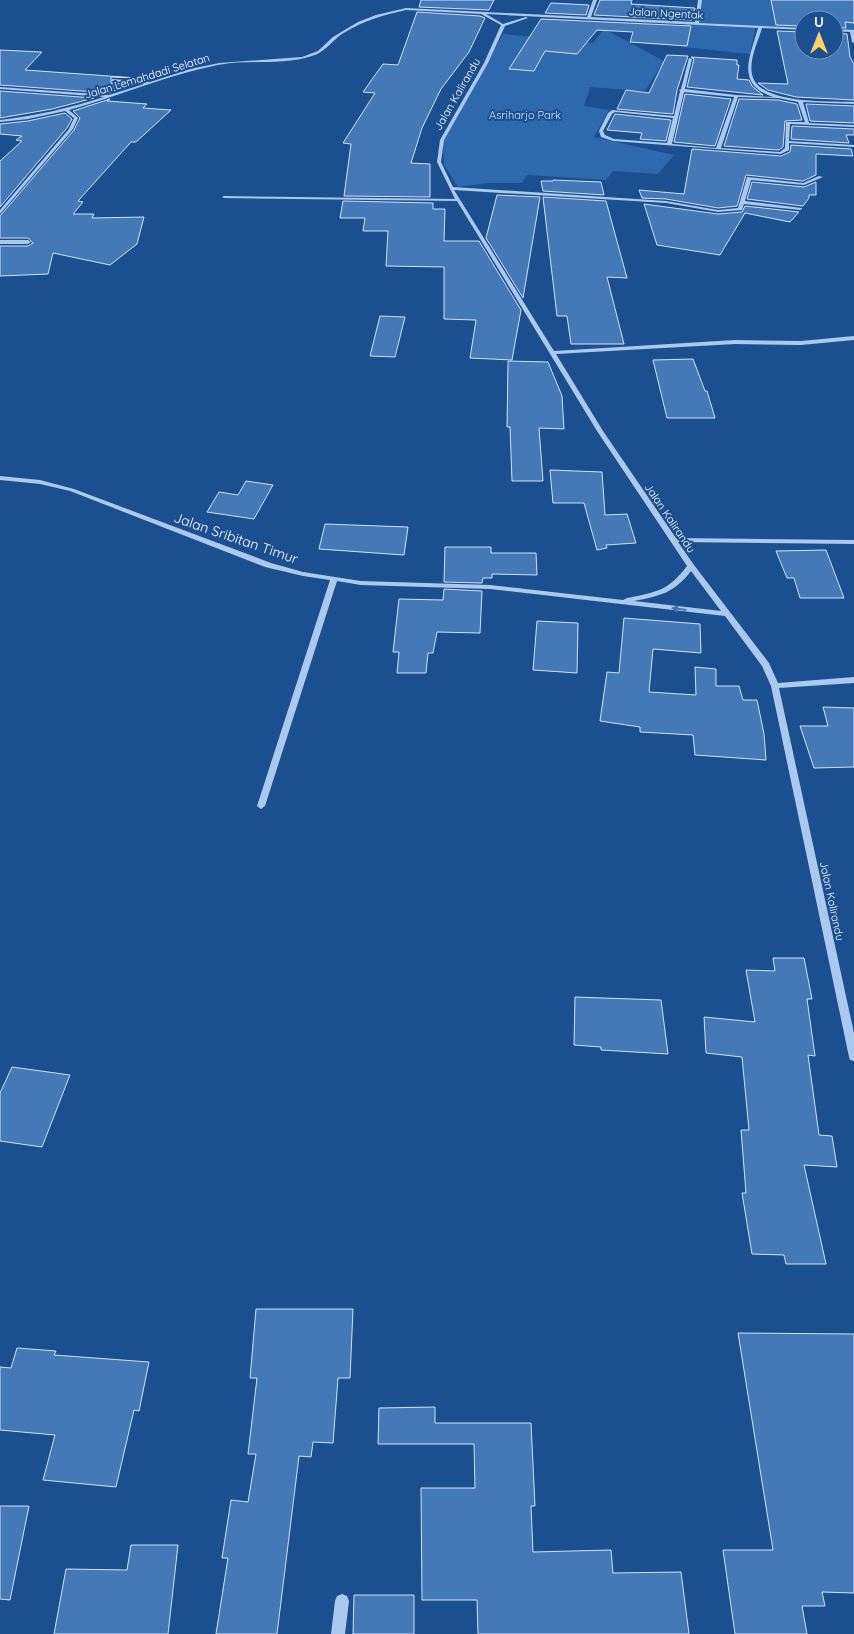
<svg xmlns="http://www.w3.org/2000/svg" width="854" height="1634" font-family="Quicksand,sans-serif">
<rect width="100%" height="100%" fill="#1b4f8f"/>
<!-- green -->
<path fill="#2e69ad" d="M701,0H854V31L834,30V20H804V28L698,23Z
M686,24L755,28L750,54L683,47Z
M604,29L664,61L645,91L590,87L584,106L609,110L594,137L674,155L658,174L613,171L606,180L527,175L522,183H489L458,187L444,165L443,140L503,34L593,43Z"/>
<!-- building -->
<path fill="#4478b7" stroke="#cfe3fa" d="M421,0H494L489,10L419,7Z
M600,0H632L631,4L695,8L692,20L594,15Z
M771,0H854V23L845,22L846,28L834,27V20H804V26L776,25Z
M551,3L589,5L586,15L545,13Z
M417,12L480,16L485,18L469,52L441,89L422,128L411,163L430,164V197L344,196L351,144L343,143L375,93L363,92L383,64L398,65Z
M541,19L691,26L687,46L630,42L633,32L597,30L577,54L545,51L534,71L509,69Z
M777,31L804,32V50H834V33L847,34L850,57L854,64V100L796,97L768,90L758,83L788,84Z
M0,50L42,52L25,70L137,78L111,77V83L129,84L109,93L0,85Z
M667,55L688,56L677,90L673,114L617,109L626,90L649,93Z
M691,57L737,60V65H739L737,79L749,80L752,86L763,95L687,87L694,59Z
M0,91L94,98L52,109L0,118Z
M685,94L731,99L715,146L674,142Z
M110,99L107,101L147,104L143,108L171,110L136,142H131L78,201L83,202L73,214H94L92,218L144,217L137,244L110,265L53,253L48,274L0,276V246H28L33,243L28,238H0V216L74,130L80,118L73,111Z
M739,99L778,100L797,104L802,120L785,121L783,147L779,150L724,146Z
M806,104L854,106V123L810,121Z
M65,113L72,119L67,128L0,207V161L22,141L16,140L22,136L0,134V124L28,121Z
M615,114L671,120L666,141L640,139L642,133L607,130Z
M792,126L854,129V135H846L849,143L791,139Z
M791,145L851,149L853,156L816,154V175L803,181L746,175L737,206L718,208L666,199L642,198L639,190L684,194L692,149L781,156L790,152Z
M553,180L601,182L604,195L543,191L541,181H553Z
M752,182L804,187L816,182V195H809V198L803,206L747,199Z
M497,195L540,197L523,298L486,238Z
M543,197L606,201L627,278L607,277L624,344H571L567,316H557Z
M343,201L433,203V209H445L444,241H479L521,310L512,360L470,358L476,320L444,319V267L386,266L388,231H363L365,218H340Z
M644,204L718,214L742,212L745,206L799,212L790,222L745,213L720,255L657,245Z
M380,316L405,317L395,357L370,356Z
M693,359L705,391H707L715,418H667L653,360Z
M508,361L548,362L562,396L564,429L539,428L543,481H512L510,427H507Z
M550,470L602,472L605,515L627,514L636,543L606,545L607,548L597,550L584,503H553Z
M246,481L273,485L254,519L207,512L219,492L238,495Z
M325,524L408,527L404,555L319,549Z
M445,547H491V553H536L537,575L492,574V578H483L482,583L444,582Z
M826,550L844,598H800L794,578H787L776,551Z
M444,589L482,591L480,633L437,632L433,653H428L426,673H397L399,652H393L399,599L443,600Z
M624,618L700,624L701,653L653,649L649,692L696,695L695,667L716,669V686H739L743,700H757L764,734L766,760L695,755L693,735L640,732V727L600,721L607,672L619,673Z
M537,621L578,623L577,673L533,670Z
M823,707L854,708V767L814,768L800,726H828Z
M773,958H804L812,999H807L815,1056L808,1055L819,1135L832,1136L837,1167L804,1165L826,1264H786L784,1255L752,1254L742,1193H746L741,1130H749L742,1057L706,1053L704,1017L755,1022L746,970L775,971Z
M575,997L661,1000L668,1054L601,1050V1047L574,1045Z
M12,1067L70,1075L42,1147L0,1141V1093Z
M256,1309H353L350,1378H338L333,1443L313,1442L311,1457L299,1456L277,1634H216L228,1558H222L231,1500L248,1502L256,1454H248L257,1378H250Z
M738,1333L854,1334V1593L822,1592L825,1606H802L807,1634H735L723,1550H773Z
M17,1348L56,1351L54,1355L149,1362L139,1411L134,1410L116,1487L43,1480L55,1435L0,1430V1367L11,1368Z
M435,1407V1423H531L535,1506H531L533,1552L611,1550L613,1573L681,1572L689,1634H478L477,1600H422L421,1488H475L474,1444H378L379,1408Z
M0,1506H29L10,1600L0,1599Z
M131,1545H178L168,1634H54L66,1569L127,1570Z
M354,1595H414V1634H353Z"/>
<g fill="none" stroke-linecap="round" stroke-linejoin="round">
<!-- minor -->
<path fill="#a9c9ee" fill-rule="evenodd" d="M593,0H597L591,17L695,22L698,0H702L699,23L804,28V30L762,28C758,42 749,59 752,74C757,105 830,101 854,102V104L803,102L809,123L854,125V127L790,124L789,141L854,145V147L789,143V150L781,154L613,141L601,137L599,131L608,113L612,110L674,116L680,91L679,90L681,89L689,58L692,59L685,89L736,95L773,97C735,84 750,57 758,28L486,14L503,24L526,17L528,18L505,26L488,63L444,140L441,162L453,187L666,201L718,210L738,208L747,177L803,183L819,176L823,177L804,185L751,180L745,201L802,208V209L800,210L744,204L742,210L718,212L666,203L454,190L554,351L735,340L801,341L854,336V340L801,345L735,344L556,354L603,431L676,538L854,540V544L678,542L694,565L769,663L778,683L854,677V683L779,688L854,1033V1061L850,1060L849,1057L771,686L762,666L725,616L490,589L361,585L337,581L265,806L261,809L257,806L330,580L303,576L265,567L70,491L40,484L0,480V476L40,480L74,489L271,563L303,572L361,581L490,585L623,600L627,598C657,592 668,591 687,566L597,431L457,201L224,198L222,197L224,196L455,199L437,162L440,140L484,63L501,25L481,14L406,10C384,15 362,21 342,34C332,41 324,53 312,56C282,66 249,59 218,65C167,75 119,96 69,110L78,118L73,129L0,214V210L69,129L74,118L65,111L28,119L0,122V120C36,116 69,108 104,97L0,89V87L109,95L144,84L111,81L112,79L150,82L190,69L219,63L302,57L318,51L333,37L358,22L376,15L406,8L587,17ZM684,92L734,97L716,148L672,144ZM738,97L778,98L798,102L805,122H786L785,148L780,152L721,148ZM615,112L673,118L667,143L614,139L605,135L603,131L612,114ZM691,571L721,611L634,601C660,596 674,593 691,571Z
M834,29L854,30V43L852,42L850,32L834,31Z
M0,240H28L31,242L28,244H0Z
M342,1594L347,1596L349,1601L345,1634H331L335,1601L337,1596Z"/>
</g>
<!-- one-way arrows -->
<defs><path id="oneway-solid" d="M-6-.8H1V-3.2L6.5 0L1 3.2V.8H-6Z" transform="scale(1.25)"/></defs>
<use fill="#4674ac" href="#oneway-solid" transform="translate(679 609) rotate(-173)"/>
<g text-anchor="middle" stroke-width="4" stroke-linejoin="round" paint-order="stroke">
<!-- far-street labels -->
<g font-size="11" fill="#fff" stroke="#1b4f8f">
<text transform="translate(666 13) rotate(3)" y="4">Jalan Ngentak</text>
<text transform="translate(147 76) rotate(-17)" y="4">Jalan Lemahdadi Selatan</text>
<text transform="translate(457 94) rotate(-60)" y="4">Jalan Kalirandu</text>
<text transform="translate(670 518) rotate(56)" y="4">Jalan Kalirandu</text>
<text transform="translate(832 901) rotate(78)" y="4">Jalan Kalirandu</text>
</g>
<!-- far-park labels -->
<g font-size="11" fill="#cfe3fa" stroke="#1b4f8f">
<text x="525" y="119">Asriharjo Park</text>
</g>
<!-- street labels -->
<g font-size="14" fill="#fff" stroke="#1b4f8f">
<text transform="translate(236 538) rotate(19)" y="5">Jalan Sribitan Timur</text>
</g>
</g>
<!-- north arrow -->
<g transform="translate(819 35)"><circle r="24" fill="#1b4f8f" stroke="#7695bc"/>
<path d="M0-4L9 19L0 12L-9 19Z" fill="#ffd166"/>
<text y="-8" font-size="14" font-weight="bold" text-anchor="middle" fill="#ffffff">U</text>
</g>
</svg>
